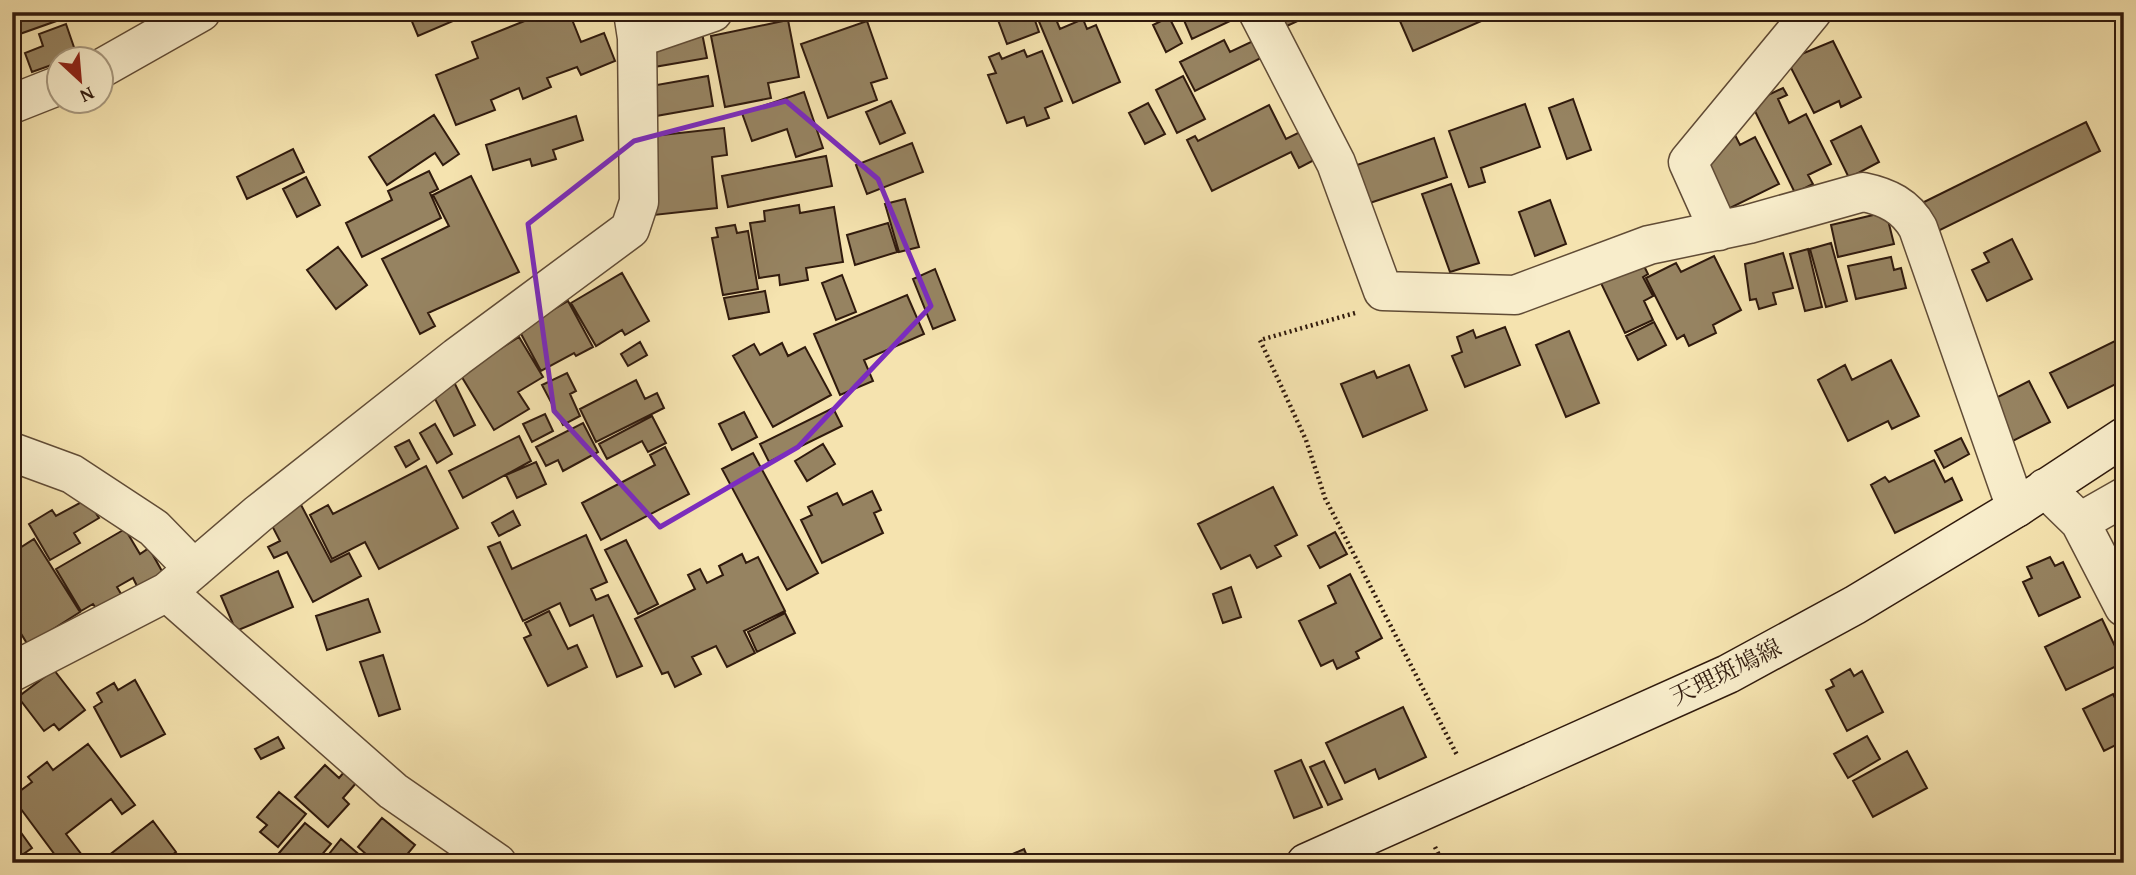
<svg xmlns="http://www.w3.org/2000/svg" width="2136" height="875" font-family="'Gentium Book Plus','Noto Serif JP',serif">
<rect width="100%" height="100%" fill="#f5e3af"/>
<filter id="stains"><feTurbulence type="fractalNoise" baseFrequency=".00286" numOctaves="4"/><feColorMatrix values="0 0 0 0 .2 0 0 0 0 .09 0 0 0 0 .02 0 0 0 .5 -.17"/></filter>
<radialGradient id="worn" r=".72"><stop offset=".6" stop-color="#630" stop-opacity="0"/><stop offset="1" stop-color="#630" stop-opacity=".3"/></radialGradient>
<!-- building -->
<path fill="#968361" stroke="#301a0d" stroke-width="2" d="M12,12H60L62,19L14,36Z
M408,12H449L453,21L418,36Z
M547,12H569L581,42L604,33L615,61L581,75L577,67L547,78L551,87L523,99L519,88L491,100L495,110L456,125L436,75L478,58L472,42Z
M995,12H1032L1039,32L1007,44Z
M1035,12H1053L1060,29L1083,19L1087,29L1096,25L1120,82L1073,103Z
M1196,12H1244L1245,14L1192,39L1183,18Z
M1265,12H1317L1274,32Z
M1396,12H1483L1486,19L1413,51Z
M1169,17L1182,43L1166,52L1153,25Z
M788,20L799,77L768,83L771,98L725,107L711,36Z
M867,21L887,78L871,83L877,100L828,118L801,44Z
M66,24L77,56L60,60V62L32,72L25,53L43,46L39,34Z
M702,33L707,58L654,67L650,43Z
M1224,40L1230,52L1253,41L1261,58L1195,91L1180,62Z
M1833,41L1861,97L1841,107L1839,101L1814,113L1787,60Z
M1024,50L1027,57L1042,51L1062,101L1045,108L1049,118L1027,126L1024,117L1007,123L988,75L996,73L989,57L999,53L1002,59Z
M708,76L713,106L656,116L651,86Z
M1183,76L1205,119L1177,133L1156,90Z
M1783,88L1787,95L1778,99L1789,123L1806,114L1831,164L1808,175L1813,184L1795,193L1751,103Z
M804,92L823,148L796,157L787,129L752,141L742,113Z
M1573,99L1591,150L1567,159L1549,108Z
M891,101L905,133L880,144L866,112Z
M1148,103L1165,134L1145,144L1129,113Z
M1525,104L1540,147L1481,168L1485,182L1469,187L1449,131Z
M1269,105L1286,139L1302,131L1316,159L1299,168L1291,152L1212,191L1187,140L1195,136L1198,141Z
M434,115L459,154L443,165L435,153L387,185L369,157Z
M576,116L583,140L553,150L556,159L532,166L530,159L493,170L486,145Z
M2086,122L2100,151L1936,232L1922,203Z
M1861,126L1879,162L1849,178L1831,141Z
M724,128L727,155L712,157L717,208L654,215L653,136Z
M1734,133L1740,145L1755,137L1779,184L1724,211L1699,162Z
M1434,138L1447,177L1367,204L1354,166Z
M912,143L923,172L867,194L856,165Z
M293,149L304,172L247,199L237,177Z
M826,156L832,186L728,207L722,176Z
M429,171L438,189L430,193L441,218L362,257L346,223L392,200L388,191Z
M471,176L519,272L428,313L435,326L420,334L382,259L449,226L433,195Z
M306,177L320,205L297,217L283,189Z
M1451,184L1479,263L1450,272L1422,194Z
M905,199L919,247L899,252L885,204Z
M1550,200L1566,244L1535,256L1519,212Z
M799,205L800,213L834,207L843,262L806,268L808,280L780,285L779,275L759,278L750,223L765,221L764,211Z
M1886,212L1894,244L1838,257L1831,225Z
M888,223L897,252L855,265L847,235Z
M735,225L737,233L748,231L758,289L723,295L712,238L718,237L716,228Z
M2012,239L2032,279L1987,301L1972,270L1989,262L1984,253Z
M1831,243L1847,301L1826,307L1810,249Z
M338,247L367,285L336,309L307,270Z
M1808,249L1822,307L1805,311L1790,254Z
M1783,253L1793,288L1773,293L1776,304L1759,309L1756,299L1750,300L1745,264Z
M1714,256L1741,310L1713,325L1716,333L1689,346L1684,335L1677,339L1646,278L1676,263L1681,272Z
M1891,257L1894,270L1901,268L1906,288L1856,299L1848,266Z
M1644,266L1648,274L1643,277L1653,296L1644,301L1653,320L1625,333L1599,279Z
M935,269L955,320L933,329L913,279Z
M622,273L649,321L625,335L622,330L596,346L571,303Z
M842,275L856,312L836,320L822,283Z
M765,291L769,312L729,319L724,298Z
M907,295L924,334L864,360L873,381L840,395L814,334Z
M568,301L593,347L576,356L574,353L541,371L519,330Z
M1654,322L1666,345L1638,360L1626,336Z
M1505,327L1520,365L1465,387L1452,356L1462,352L1457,337L1473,330L1476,338Z
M1569,331L1599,403L1566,417L1536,345Z
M519,337L543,377L518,392L529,409L494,430L460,374Z
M2117,340L2124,354V380L2068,408L2050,373Z
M640,342L647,355L628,366L621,354Z
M782,343L788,356L805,347L831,395L773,427L733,356L754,344L760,355Z
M1891,360L1919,416L1892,429L1888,421L1848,441L1818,380L1845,365L1852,380Z
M1409,365L1427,410L1363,437L1341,384L1374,371L1377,378Z
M567,373L576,391L570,394L580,416L563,425L542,385Z
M636,380L645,399L657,393L664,408L596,442L580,409Z
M2029,381L2050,422L2005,445L1984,404Z
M454,382L475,425L454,436L432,393Z
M833,408L842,426L769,462L760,444Z
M744,412L757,437L732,450L719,424Z
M545,414L553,431L532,442L523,424Z
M652,416L666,443L648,452L642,441L607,459L599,444Z
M583,423L598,452L563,471L558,460L546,466L536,447Z
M435,424L452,454L437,463L420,433Z
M519,436L531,461L463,498L449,471Z
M1961,438L1969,454L1944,468L1935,451Z
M409,440L419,459L406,467L395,447Z
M823,444L835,464L807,481L795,461Z
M665,447L689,494L601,540L582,503L655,465L650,455Z
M753,453L818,573L787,590L722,469Z
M1934,460L1945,482L1952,478L1962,500L1895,533L1871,485L1885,477L1889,482Z
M536,462L546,484L517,498L506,475Z
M426,466L458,528L379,569L365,542L332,559L310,515L328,505L333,514Z
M1273,487L1297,535L1275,546L1281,556L1257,568L1250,555L1221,569L1198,524Z
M872,491L881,510L874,513L883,533L822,563L801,520L812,515L808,507L837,493L843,505Z
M87,499L99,518L74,533L80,543L50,560L29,524L52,510L56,516Z
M299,501L331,562L349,553L361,576L313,602L287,552L274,558L268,547L280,541L268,518Z
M513,511L520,525L499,536L492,523Z
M125,529L140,554L149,548L163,573L138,588L133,578L117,587L124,599L100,614L93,604L81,611L56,569Z
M1335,532L1347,554L1320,568L1308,546Z
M586,535L607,582L591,589L596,600L608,595L642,666L617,677L593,615L570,626L560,603L523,621L488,547L500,542L512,569Z
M34,539L80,612L28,645L12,619V553Z
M626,540L658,604L638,614L605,550Z
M742,554L746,563L758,557L785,611L744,631L755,653L727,667L716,646L692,657L701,674L675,687L668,672L662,674L635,619L695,589L688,575L700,569L707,583L723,575L719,566Z
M2050,557L2055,566L2063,562L2080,597L2039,616L2023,582L2032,578L2027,567Z
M278,571L293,607L236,631L221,596Z
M1350,574L1382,638L1356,652L1359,658L1337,669L1333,660L1321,666L1299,621L1336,603L1328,586Z
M1231,587L1241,617L1223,623L1213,594Z
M368,599L380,632L327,650L316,616Z
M549,611L568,649L577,645L587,667L548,686L524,638L531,635L525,623Z
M785,613L795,633L757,652L748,632Z
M2102,619L2123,663L2066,690L2045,647Z
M383,655L400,709L379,716L360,662Z
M1850,669L1854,676L1862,671L1883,712L1847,731L1826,690L1834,686L1831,680Z
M54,670L85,710L59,730L54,724L44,731L18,697Z
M135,680L165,734L121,757L94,707L102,702L97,693L114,683L118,690Z
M2113,694L2117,702L2124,698V741L2104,751L2083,709Z
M1403,707L1426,757L1379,779L1375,769L1345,783L1326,743Z
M1867,736L1880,759L1848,778L1834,754Z
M278,737L284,748L261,759L255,749Z
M88,744L135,805L122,814L111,799L66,834L88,863H61L12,797L32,782L28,777L47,762L53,770Z
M1907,751L1927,788L1873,817L1853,781Z
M1301,760L1322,807L1294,818L1275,771Z
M1324,761L1342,799L1328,805L1310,767Z
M325,765L339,778L345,771L357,782L343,798L349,804L328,827L295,797Z
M279,792L306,814L278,847L260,832L267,825L257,817Z
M382,818L415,845L400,863H391L386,858L376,863L358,847Z
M12,820L32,848L12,862Z
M153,821L176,852L162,863H99Z
M305,823L331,844L315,863H276L273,860Z
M341,839L369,863H322Z
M1024,849L1030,863H997V861Z"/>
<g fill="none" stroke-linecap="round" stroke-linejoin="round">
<defs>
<path id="street" d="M1258,12L1336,163L1383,291L1515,295L1649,245L1749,224L1863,192C1887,197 1906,206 1918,228L2016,508
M637,38L713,12
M102,68L201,12
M12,104L60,85
M1719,231L1688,162L1812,12
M12,452L72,474L154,528L194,569
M2045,488L2080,522L2124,607
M2080,522L2124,497
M167,592L393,791L497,863
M12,672L167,592L258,514L457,357L630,229L639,202L637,38L633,12"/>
<path id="secondary" d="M1306,863L1728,674L1855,605L2016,508L2124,437"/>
</defs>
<!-- street casing -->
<use href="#street" stroke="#614c36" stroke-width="41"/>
<!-- secondary casing -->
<use href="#secondary" stroke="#301a0d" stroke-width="41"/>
<!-- path -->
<path stroke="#301a0d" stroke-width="4.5" stroke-dasharray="2 3.5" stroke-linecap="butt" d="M1355,313L1260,340L1306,440L1325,498L1457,755
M1435,847L1443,863"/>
<!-- street -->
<use href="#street" stroke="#f8edcb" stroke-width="38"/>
<!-- secondary -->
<use href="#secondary" stroke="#f8edcb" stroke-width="38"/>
</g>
<!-- marked area -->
<path fill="none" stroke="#7b2cbf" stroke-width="5" stroke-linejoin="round" d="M786,101L878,179L931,306L798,447L660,527L554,411L528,224L634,141Z"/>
<g text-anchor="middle" stroke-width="7" stroke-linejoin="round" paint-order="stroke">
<!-- street labels -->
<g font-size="24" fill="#301a0d" stroke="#f8edcb">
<text transform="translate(1726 672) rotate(-26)" y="8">天理斑鳩線</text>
</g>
</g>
<!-- margin -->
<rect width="2136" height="875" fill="none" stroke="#f5e3af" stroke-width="42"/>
<rect x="14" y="14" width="2108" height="847" fill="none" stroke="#301a0d" stroke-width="3.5"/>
<rect x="21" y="21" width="2094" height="833" fill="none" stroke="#301a0d" stroke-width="2"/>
<!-- north arrow -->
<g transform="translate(80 80) rotate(154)"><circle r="33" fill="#f8edcb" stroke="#a8997f" stroke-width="2"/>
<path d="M0-5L12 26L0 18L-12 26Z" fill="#8f2418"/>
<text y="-10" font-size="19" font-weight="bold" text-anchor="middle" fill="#301a0d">N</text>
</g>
<rect width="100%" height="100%" filter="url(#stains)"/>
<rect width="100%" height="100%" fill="url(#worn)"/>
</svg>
